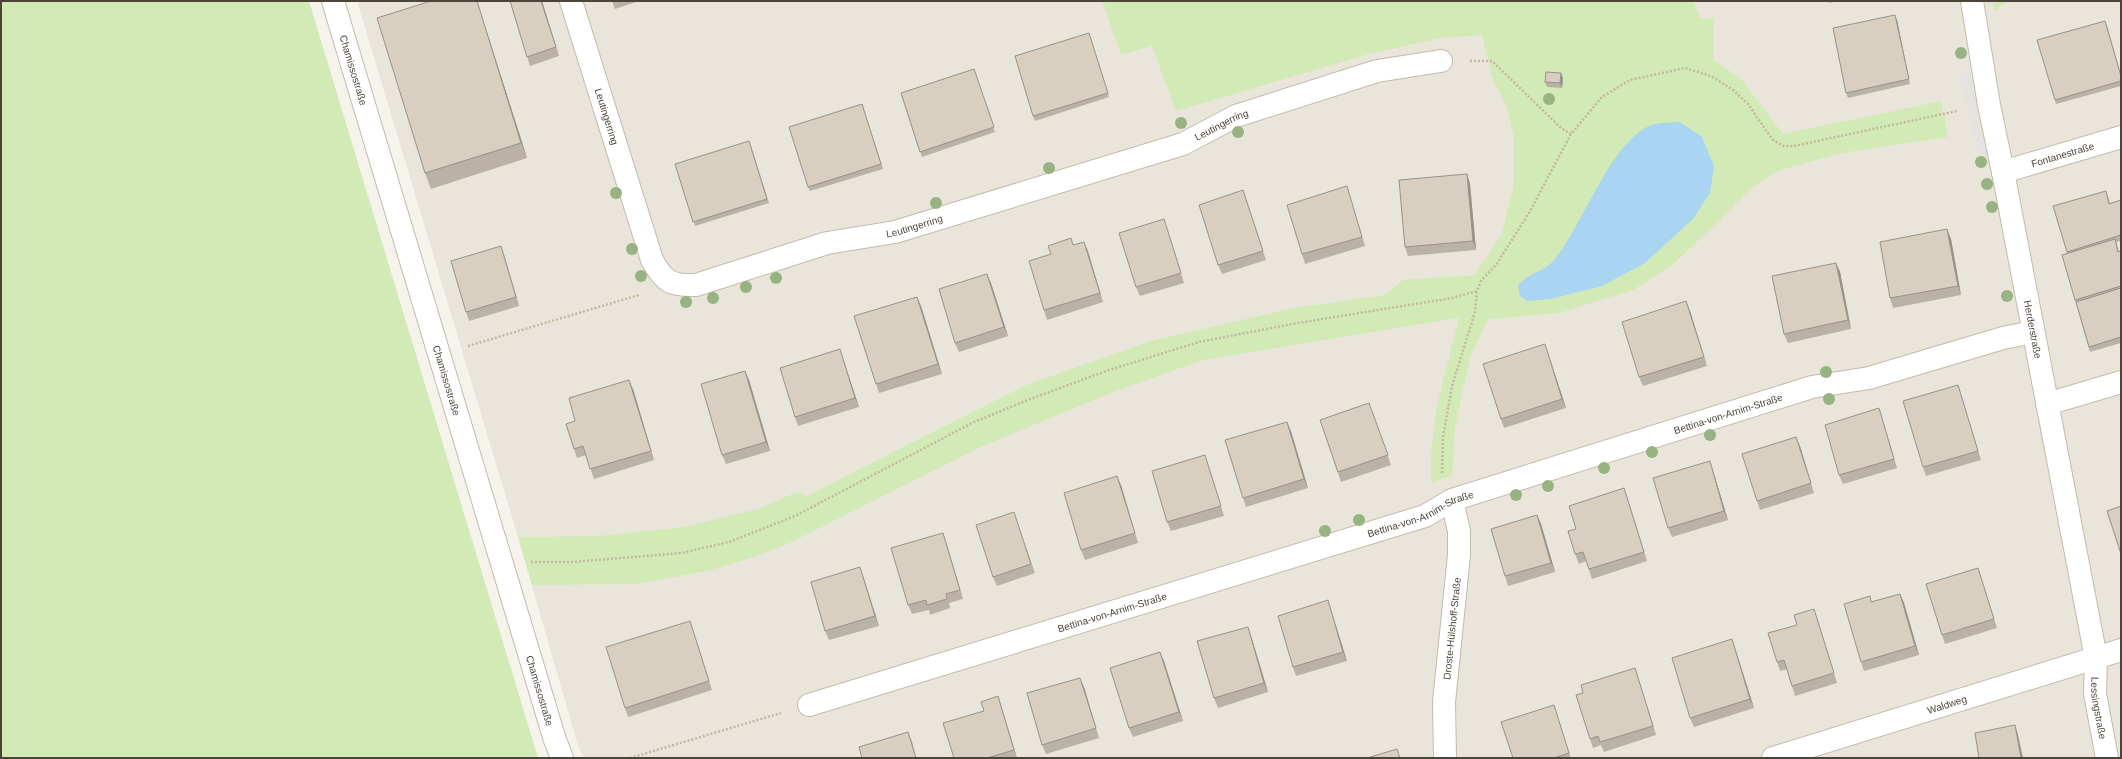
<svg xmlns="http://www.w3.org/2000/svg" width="2122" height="759" font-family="Helvetica,sans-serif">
<rect width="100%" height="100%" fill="#f6f3ec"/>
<!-- residential -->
<path fill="#eae5da" d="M357,1H2121V758H584L578,746L518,537Z"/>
<!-- green -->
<path fill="#d2eab5" d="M1,1H309L538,758H1Z
M1102,1H1694L1700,19L1714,18V60L1741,79L1783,134L1941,101L1948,137L1842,153L1780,170L1751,188L1719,221L1671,266L1633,290L1559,313L1488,319L1470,357L1455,427L1452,476L1431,483V455L1437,406L1459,318L1203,360L1116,391L978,448L790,543L757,556L708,571L635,584L532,585L518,537L599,536L684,527L758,509L797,492L807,496L1026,385L1151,341L1293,308L1385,295L1403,280L1475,275L1502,233L1514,185V137L1507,107L1492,77L1482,35L1441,38L1369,54L1176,111L1152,46L1121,55Z
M1992,1H2008L1994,11Z"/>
<!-- parking -->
<path fill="#e5e3e0" d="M1969,70L1987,155L1977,152L1960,77Z"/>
<!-- water -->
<path fill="#a9d4f2" d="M1680,122L1702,137L1714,166L1710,193L1693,219L1645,263L1602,286L1550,299L1527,301L1520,296L1518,286C1526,273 1545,272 1554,260C1584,224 1607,149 1647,127C1655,122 1670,123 1680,122Z"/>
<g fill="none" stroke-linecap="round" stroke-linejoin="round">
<defs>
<g id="minor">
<path id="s1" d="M333,1L554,737L562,758"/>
<path id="s2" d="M571,1L652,260C664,282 671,286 696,285L827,243L895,232L1183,144L1236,116L1377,71L1441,61"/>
<path id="s3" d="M1972,1L1989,105L2003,172L2096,658L2095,694L2107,758"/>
<path id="s4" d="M2003,172L2121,137"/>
<path d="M2047,404L2121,382"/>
<path id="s5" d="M809,705L1425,516L1452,500L1812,387L1869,378L2003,338L2033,332"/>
<path id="s6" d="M1445,758L1444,702L1459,555V531L1452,500"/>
<path id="s7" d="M1773,758L2121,650"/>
</g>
</defs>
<!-- minor casing -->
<use href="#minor" stroke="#c2bbae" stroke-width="24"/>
<!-- path -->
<path stroke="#c4b79f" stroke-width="2.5" stroke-dasharray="2 2" stroke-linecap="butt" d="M1470,61H1492L1561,128L1571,134
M468,346L639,295
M1442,473L1443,437L1452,386L1475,312L1477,291L1481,281L1496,265L1529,213L1571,134L1602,97L1630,80L1685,68L1711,76L1733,90L1748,104L1772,139L1783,146H1794L1957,111
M531,562H572L682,553L729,542L795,516L972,423L1025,401L1109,370L1199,342L1292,324L1452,298L1477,291
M630,758L781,713"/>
<!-- minor -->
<use href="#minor" stroke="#fff" stroke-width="22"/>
</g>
<!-- trees -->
<g fill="#97b381">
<circle cx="1961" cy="53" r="6"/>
<circle cx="1549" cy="99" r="6"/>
<circle cx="1181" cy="123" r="6"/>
<circle cx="1238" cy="132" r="6"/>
<circle cx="1981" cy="162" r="6"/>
<circle cx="1049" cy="168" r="6"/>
<circle cx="1987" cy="184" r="6"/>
<circle cx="616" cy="193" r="6"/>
<circle cx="936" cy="203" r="6"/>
<circle cx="1992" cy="207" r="6"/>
<circle cx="632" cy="249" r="6"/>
<circle cx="641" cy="276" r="6"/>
<circle cx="776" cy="278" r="6"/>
<circle cx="746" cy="287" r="6"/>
<circle cx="2007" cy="296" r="6"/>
<circle cx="713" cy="298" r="6"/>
<circle cx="686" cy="302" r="6"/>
<circle cx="1826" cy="372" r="6"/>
<circle cx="1829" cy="399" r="6"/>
<circle cx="1710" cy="435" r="6"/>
<circle cx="1652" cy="452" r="6"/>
<circle cx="1604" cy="468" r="6"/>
<circle cx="1548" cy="486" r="6"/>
<circle cx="1516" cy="495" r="6"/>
<circle cx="1359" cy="520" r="6"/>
<circle cx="1325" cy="531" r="6"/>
</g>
<!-- wall -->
<path fill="#bab2a6" d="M431,1H477L527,158L431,189L425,173Z
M510,1H542L559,56L530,66Z
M612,1H639L615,9Z
M1829,1H1837L1829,3Z
M1897,20L1910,84L1848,98L1846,93Z
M2107,26L2121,75V86L2056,104L2055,100Z
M1089,33L1109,97L1035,121L1033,116Z
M974,69L995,132L922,157L901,93Z
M1563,78L1562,88L1547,87L1545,82Z
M862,104L883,169L810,191L808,187Z
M751,146L769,203L695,226L675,164Z
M1467,174L1470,184L1476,250L1408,256L1405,247Z
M2106,191L2110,203L2121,200V241L2116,242L2119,252L2121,251V343L2090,352L2062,255L2067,253L2053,206Z
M1350,196L1365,246L1305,264L1302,254Z
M1246,200L1266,260L1222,274L1218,265Z
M1167,228L1184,283L1140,296L1136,287Z
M1947,229L1951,239L1961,295L1893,308L1890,298Z
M1084,242L1103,302L1047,320L1044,310L1051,254L1074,245Z
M504,255L519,306L469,321L466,312Z
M1836,263L1840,272L1851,329L1788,343L1784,334Z
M991,283L1008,336L959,352L955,343Z
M921,306L942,374L879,393L876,384Z
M1690,311L1707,366L1643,386L1639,377Z
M840,349L859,407L798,426L795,417Z
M1548,353L1566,408L1504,428L1501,419Z
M749,380L770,451L726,464L722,455Z
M1958,385L1961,395L1981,460L1926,476L1923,467Z
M633,389L654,460L594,479L586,455L577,458L574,449L575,421Z
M1369,403L1391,465L1341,482L1320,420Z
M1882,418L1897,468L1843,484L1839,475Z
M1287,422L1308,488L1246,507L1243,498Z
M1800,446L1814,493L1760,510L1757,501Z
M1205,455L1224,516L1171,531L1167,522Z
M1713,471L1728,520L1672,537L1668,528Z
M1121,485L1138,543L1085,560L1081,550Z
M1624,488L1647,561L1592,579L1586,561L1579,564L1575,554L1576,529Z
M1537,515L1541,524L1555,572L1508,586L1505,576Z
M1017,522L1035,573L997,586L993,577Z
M943,533L946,542L963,599L949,603L950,608L930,615L929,610L912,614L908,605Z
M860,567L879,626L829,640L825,631Z
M1978,568L1997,628L1945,644L1942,635Z
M1900,594L1904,603L1919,655L1864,671L1861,662L1872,602Z
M1328,600L1347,661L1296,676L1293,667Z
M1817,618L1837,683L1795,696L1787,669L1780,671L1777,662Z
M690,621L712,690L628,717L625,708Z
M1248,627L1251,636L1268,692L1218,708L1214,698Z
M1732,639L1754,708L1694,727L1690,718Z
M1160,652L1183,721L1133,737L1129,728Z
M1635,668L1656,735L1604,752L1601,745L1593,748L1590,739L1583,693Z
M1084,687L1099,738L1046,754L1042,745Z
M998,696L1017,758H954L984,711Z
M1557,715L1571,758H1513Z"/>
<!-- shaded-wall -->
<path fill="#979187" d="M477,1L527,158L521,143Z
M541,1H542L559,56L556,47Z
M1895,15L1897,20L1910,84L1909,79Z
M1561,73L1563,78L1562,88L1560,83Z
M1467,174L1470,184L1476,250L1473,241Z
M1947,229L1951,239L1961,295L1958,286Z
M1084,242L1088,251L1103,302L1100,293Z
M501,246L504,255L519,306L516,297Z
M1836,263L1840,272L1851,329L1848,320Z
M987,274L991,283L1008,336L1004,327Z
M917,297L921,306L942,374L938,364Z
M1686,301L1690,311L1707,366L1704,357Z
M1545,344L1548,353L1566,408L1562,399Z
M840,349L843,359L859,407L855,398Z
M745,371L749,380L770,451L766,442Z
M629,380L633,389L654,460L651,451Z
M1287,422L1291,431L1308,488L1304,479Z
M1796,437L1800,446L1814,493L1811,483Z
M1710,461L1713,471L1728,520L1724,511Z
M1117,476L1121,485L1138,543L1135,533Z
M1624,488L1627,497L1647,561L1644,552Z
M1537,515L1541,524L1555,572L1551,563Z
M943,533L946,542L963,599L960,590Z
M860,567L863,576L879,626L875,616Z
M1900,594L1904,603L1919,655L1915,646Z
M1328,600L1331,610L1347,661L1343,652Z
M1248,627L1251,636L1268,692L1264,683Z
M1732,639L1735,648L1754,708L1750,699Z
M1160,652L1164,661L1183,721L1179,712Z
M1635,668L1638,677L1656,735L1653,726Z
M1080,678L1084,687L1099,738L1096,728Z
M998,696L1001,706L1017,758L1014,750Z
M2015,725L2018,735L2023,758H2021Z
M908,732L912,742L916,758Z"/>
<!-- building -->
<path fill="#d8cfc1" stroke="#979187" d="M431,1H477L521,143L425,173L377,18Z
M510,1H541L556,47L527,57Z
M1895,15L1909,79L1846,93L1833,28Z
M2105,21L2121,76V81L2055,100L2037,40Z
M1089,33L1108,93L1033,116L1015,56Z
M974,69L994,127L920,152L901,93Z
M1546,72L1561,73L1560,83L1545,82Z
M862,104L881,164L808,187L789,127Z
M749,141L767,199L693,222L675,164Z
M1467,174L1473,241L1405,247L1399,180Z
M1347,186L1362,237L1302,254L1287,205Z
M1243,190L1263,251L1218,265L1199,205Z
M2106,191L2109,204L2121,200V235L2067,252L2053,206Z
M1164,219L1181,273L1136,287L1119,233Z
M1947,229L1958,286L1890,298L1880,242Z
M1071,238L1073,245L1084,242L1100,293L1044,310L1029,261L1051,254L1048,246Z
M2115,239L2118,252L2121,251V286L2075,300L2062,255Z
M501,246L516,297L466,312L451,261Z
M1836,263L1848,320L1784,334L1772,276Z
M987,274L1004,327L955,343L939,289Z
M2121,288V337L2089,347L2076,302Z
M917,297L938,364L876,384L854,316Z
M1686,301L1704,357L1639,377L1622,322Z
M1545,344L1562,399L1501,419L1483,364Z
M840,349L855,398L795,417L780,368Z
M745,371L766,442L722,455L701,384Z
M629,380L651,451L590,469L583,446L574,449L566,424L575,421L569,398Z
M1958,385L1978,451L1923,467L1903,401Z
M1369,403L1388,455L1338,472L1320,420Z
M1879,408L1894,459L1839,475L1825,425Z
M1287,422L1304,479L1243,498L1225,440Z
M1796,437L1811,483L1757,501L1742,454Z
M1205,455L1221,506L1167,522L1152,471Z
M1710,461L1724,511L1668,528L1653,478Z
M1117,476L1135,533L1081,550L1064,493Z
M1624,488L1644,552L1589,569L1583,552L1575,554L1568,531L1576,529L1569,506Z
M2121,506V554L2107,511Z
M1014,512L1031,564L993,577L976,525Z
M1537,515L1551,563L1505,576L1491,529Z
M943,533L960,590L946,594L947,599L927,605L926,600L908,605L891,548Z
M860,567L875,616L825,631L811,582Z
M1978,568L1994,619L1942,635L1926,584Z
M1900,594L1915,646L1861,662L1844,604L1870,596L1871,602Z
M1328,600L1343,652L1293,667L1278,616Z
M1814,609L1834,673L1792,686L1784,660L1777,662L1768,633L1797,625L1794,615Z
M690,621L709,681L625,708L606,647Z
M1248,627L1264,683L1214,698L1197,641Z
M1732,639L1750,699L1690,718L1672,658Z
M1160,652L1179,712L1129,728L1110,668Z
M1635,668L1653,726L1600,742L1598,736L1590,739L1576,695L1583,693L1581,685Z
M1080,678L1096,728L1042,745L1027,693Z
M998,696L1014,750L987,758H954L943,723L984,711L981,702Z
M1554,705L1569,753L1554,758H1513L1501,722Z
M2015,725L2021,758H1979L1975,733Z
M908,732L916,758H862L859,747Z
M1397,749L1400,758H1367Z"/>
<g text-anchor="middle" stroke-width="3" stroke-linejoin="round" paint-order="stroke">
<!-- street labels -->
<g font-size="10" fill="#4b4439" stroke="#fff">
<text dy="4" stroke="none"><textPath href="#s1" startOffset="72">Chamissostraße</textPath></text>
<text dy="4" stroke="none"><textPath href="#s2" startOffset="121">Leutingerring</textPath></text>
<text dy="4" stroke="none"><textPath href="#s2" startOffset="877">Leutingerring</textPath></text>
<text dy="4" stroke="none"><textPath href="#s4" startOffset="62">Fontanestraße</textPath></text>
<text dy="4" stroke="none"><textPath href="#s2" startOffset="553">Leutingerring</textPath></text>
<text dy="4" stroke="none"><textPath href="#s3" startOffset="334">Herderstraße</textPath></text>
<text dy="4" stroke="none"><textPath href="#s1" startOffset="396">Chamissostraße</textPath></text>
<text dy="4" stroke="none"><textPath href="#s5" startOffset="965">Bettina-von-Arnim-Straße</textPath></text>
<text dy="4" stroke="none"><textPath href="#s5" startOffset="641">Bettina-von-Arnim-Straße</textPath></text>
<text dy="4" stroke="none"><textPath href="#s5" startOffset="317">Bettina-von-Arnim-Straße</textPath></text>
<text dy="4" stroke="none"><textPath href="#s6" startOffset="130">Droste-Hülshoff-Straße</textPath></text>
<text dy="4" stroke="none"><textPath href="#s1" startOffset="720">Chamissostraße</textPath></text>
<text dy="4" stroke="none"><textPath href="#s7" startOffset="182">Waldweg</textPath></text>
<text dy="4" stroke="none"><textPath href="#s3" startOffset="719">Lessingstraße</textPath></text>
</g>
</g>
<!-- border -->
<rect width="2122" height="759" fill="none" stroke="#4b4439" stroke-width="4"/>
</svg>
